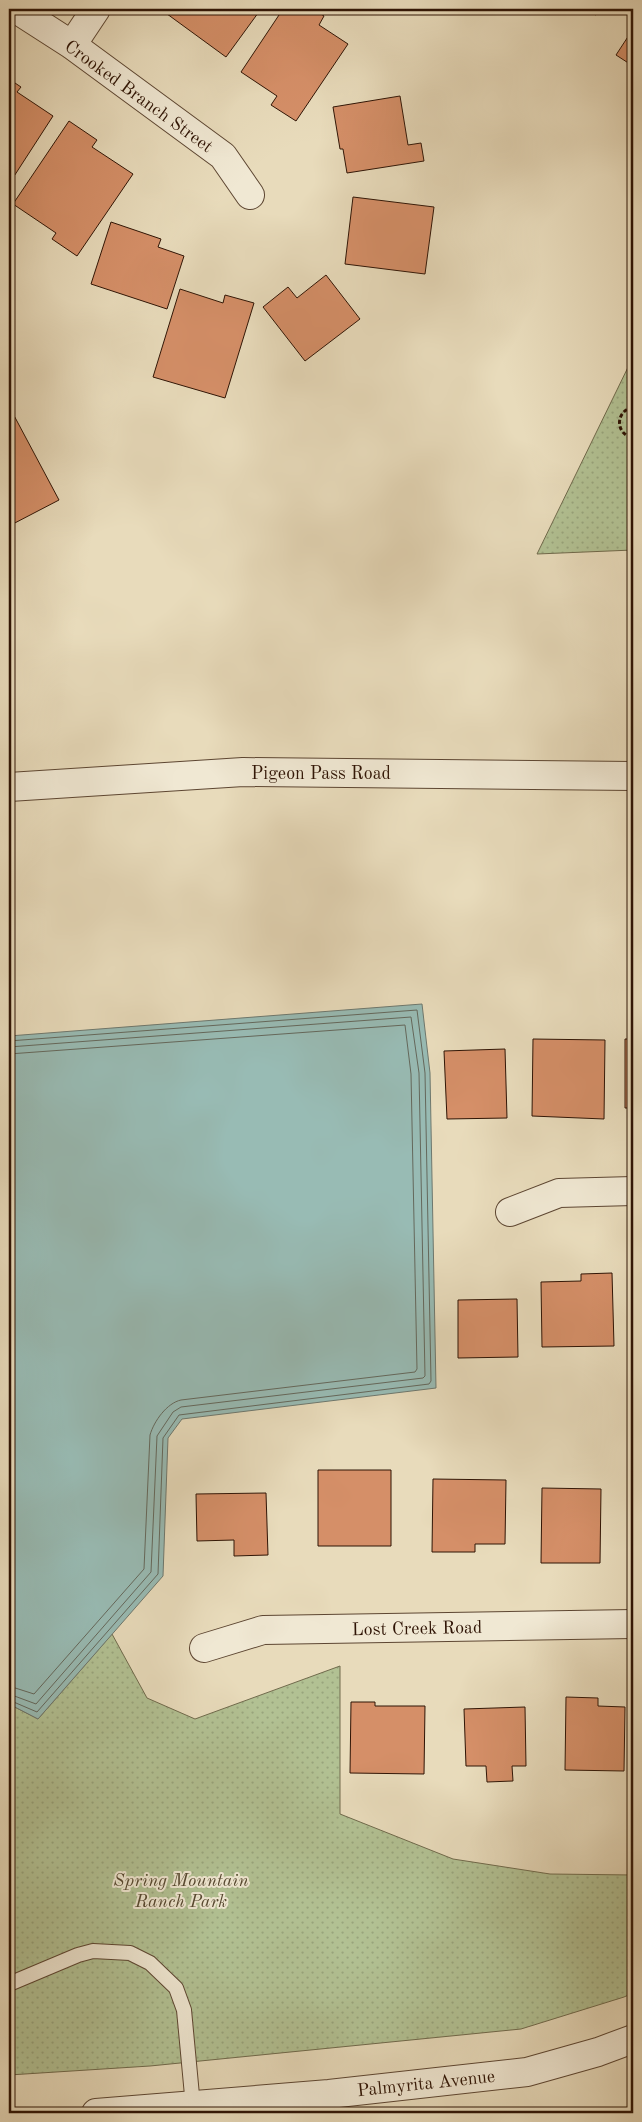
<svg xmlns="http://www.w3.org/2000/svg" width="642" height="2122" font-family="'Old Standard TT',serif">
<defs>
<pattern id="park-dots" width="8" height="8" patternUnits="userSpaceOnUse" patternTransform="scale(1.25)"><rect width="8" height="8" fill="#b2c193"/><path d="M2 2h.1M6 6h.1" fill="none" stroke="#99a57d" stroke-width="1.8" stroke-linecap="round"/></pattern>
</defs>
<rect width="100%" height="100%" fill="#e8dbbb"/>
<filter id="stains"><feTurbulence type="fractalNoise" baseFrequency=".004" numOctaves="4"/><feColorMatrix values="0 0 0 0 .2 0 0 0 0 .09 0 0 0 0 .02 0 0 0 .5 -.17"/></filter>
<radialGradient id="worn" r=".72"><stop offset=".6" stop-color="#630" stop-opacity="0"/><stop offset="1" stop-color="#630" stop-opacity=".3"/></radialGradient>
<!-- park -->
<path fill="url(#park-dots)" stroke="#706a4c" d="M633,357V550L537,554Z
M112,1634L147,1698L195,1719L340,1666V1814L453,1859L550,1874L633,1875V1993L624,1997L521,2029L150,2066L9,2075V1704L38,1719Z"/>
<!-- water -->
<path fill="#98bbb4" stroke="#6e786e" d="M422,1004L430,1073L436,1388L182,1419L168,1438L163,1576L38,1719L9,1704V1036Z"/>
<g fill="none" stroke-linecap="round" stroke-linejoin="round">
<!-- shore -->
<path stroke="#64685c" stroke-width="1" d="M9,1041L417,1010L425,1073L431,1381L429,1384L179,1415L163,1438L158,1574L37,1712L9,1700
M9,1047L411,1017L419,1073L425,1376L423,1378L181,1407L173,1412L157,1436L151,1572L36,1704L9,1694
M9,1054L405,1025L411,1074L417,1369L415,1372L181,1400C167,1403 154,1421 150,1435L144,1569L34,1694L9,1686"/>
</g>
<!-- building -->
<path fill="#d58f68" stroke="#2f1405" d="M165,9H261L226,57L163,11Z
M283,9H313L324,16L319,25L348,44L296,121L271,105L277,96L241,72Z
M585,9H600L596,15Z
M633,29V66L616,55Z
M9,79L21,87L17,92L53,116L9,184Z
M400,96L408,145L421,143L424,161L347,173L343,149H340L333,107Z
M69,121L97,140L92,147L133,174L77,256L52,239L56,233L13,204Z
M353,197L434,207L425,274L345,264Z
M111,222L161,239L158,247L184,256L167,309L91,284Z
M326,275L360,319L305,361L263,307L288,287L297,298Z
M180,289L223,303L225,295L254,303L225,398L153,377Z
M10,408L59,500L9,526V409Z
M533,1039L605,1040L604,1119L532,1116Z
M625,1039H633V1108H625Z
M505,1049L507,1118L447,1119L444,1051Z
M630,1265H633V1337H631Z
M612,1273L614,1346L542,1347L541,1282L581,1281V1274Z
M517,1299L518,1357L458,1358V1300Z
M318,1470H391V1546H318Z
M433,1479L506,1480L505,1544H475V1552H432Z
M542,1488L601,1489L600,1563H541Z
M266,1493L268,1555L234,1556V1540L197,1541L196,1494Z
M566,1697L598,1698V1706L625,1707L624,1771L565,1770Z
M351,1702H375V1706H425L424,1774L350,1773Z
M525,1707L526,1766H512L513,1781L487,1782L486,1766H466L464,1709Z"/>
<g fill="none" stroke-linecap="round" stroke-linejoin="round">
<defs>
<path id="service" d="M9,1984L78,1955L93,1951L130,1953L150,1963L176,1988L184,2010L193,2106"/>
<path id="minor" d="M16,9L72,45L223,156L250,195
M72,45L96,9
M510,1212L559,1193L633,1191
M204,1648L263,1630L633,1624"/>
<path id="tertiary" d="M9,787L243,772L633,776
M96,2113L329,2094L527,2072L598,2052L633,2039"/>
</defs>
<!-- service casing -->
<use href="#service" stroke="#5d4632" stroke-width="16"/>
<!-- minor casing -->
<use href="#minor" stroke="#5d4632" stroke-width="30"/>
<!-- tertiary casing -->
<use href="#tertiary" stroke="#5d4632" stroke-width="30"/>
<!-- path -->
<path stroke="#2f1405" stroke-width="3" stroke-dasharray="4 2.5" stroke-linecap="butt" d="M633,407C615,411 615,434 633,438"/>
<!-- service -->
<use href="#service" stroke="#f0e8d3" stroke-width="14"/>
<!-- minor -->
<use href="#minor" stroke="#f0e8d3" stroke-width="28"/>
<!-- tertiary -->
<use href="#tertiary" stroke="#f0e8d3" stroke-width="28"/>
</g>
<g text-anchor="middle" stroke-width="4" stroke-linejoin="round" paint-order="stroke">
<!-- street labels -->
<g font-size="18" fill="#2f1405" stroke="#f0e8d3">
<text transform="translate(139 96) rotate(36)" y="6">Crooked Branch Street</text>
<text x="321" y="779">Pigeon Pass Road</text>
<text transform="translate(417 1628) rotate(-1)" y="6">Lost Creek Road</text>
<text transform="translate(426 2083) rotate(-6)" y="6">Palmyrita Avenue</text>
</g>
<!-- park labels -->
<g font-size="18" font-style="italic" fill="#564830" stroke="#f0e8d3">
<text x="181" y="1886">Spring Mountain<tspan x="181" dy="21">Ranch Park</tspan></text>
</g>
</g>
<!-- margin -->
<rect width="642" height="2122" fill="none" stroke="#e8dbbb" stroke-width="30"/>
<rect x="10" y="10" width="622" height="2102" fill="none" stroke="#2f1405" stroke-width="2.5"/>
<rect x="15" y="15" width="612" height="2092" fill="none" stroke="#2f1405"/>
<rect width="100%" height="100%" filter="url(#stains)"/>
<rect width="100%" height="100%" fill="url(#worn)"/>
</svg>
